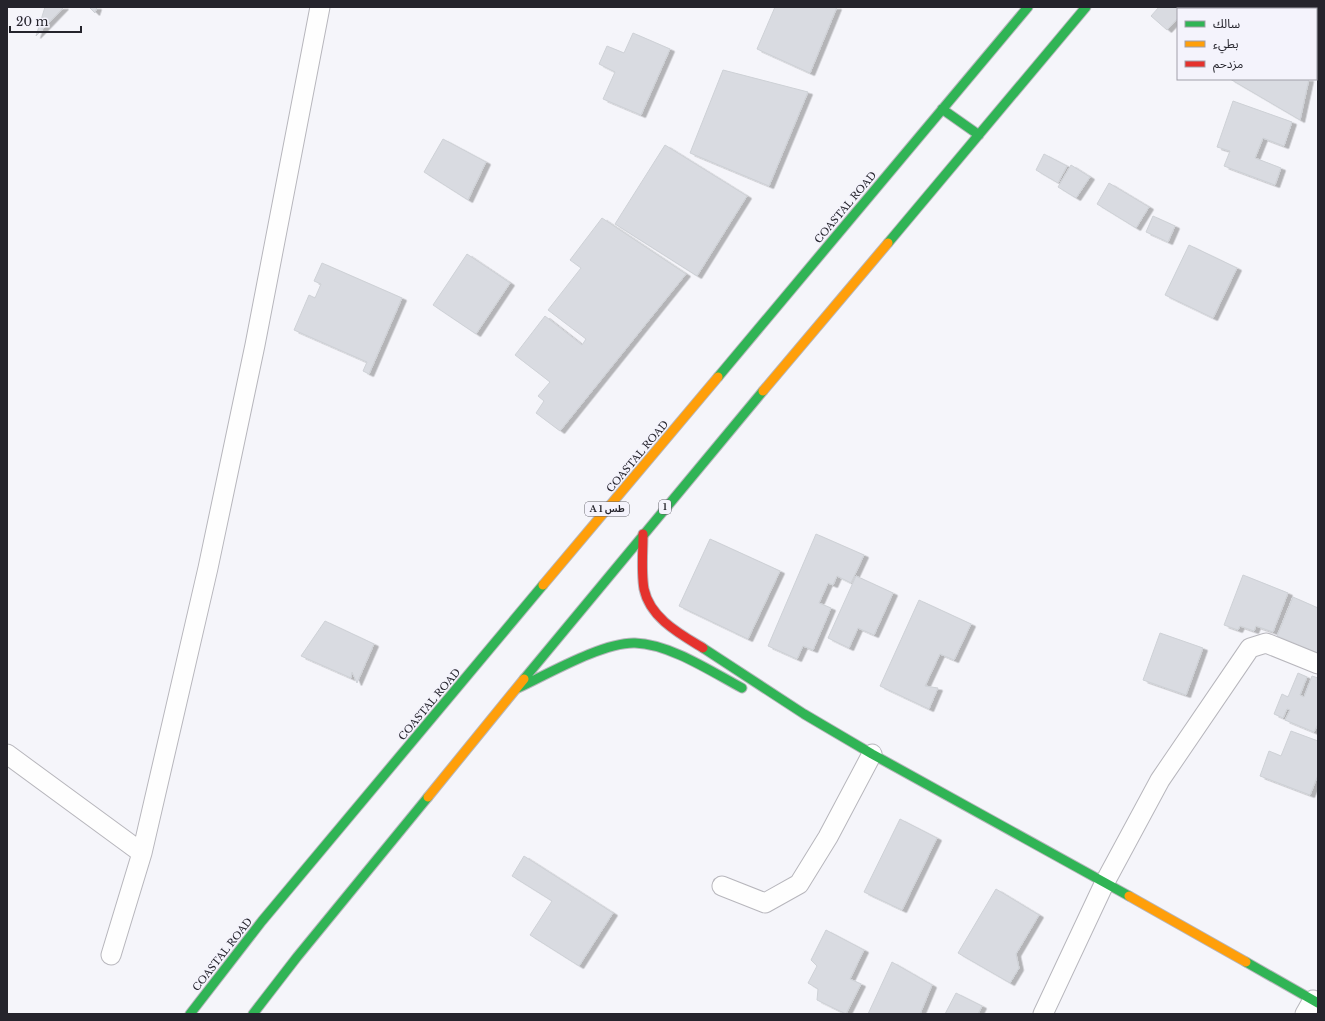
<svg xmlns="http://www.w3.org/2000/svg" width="1325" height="1021" font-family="'Libre Baskerville','Noto Sans Arabic',serif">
<defs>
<filter id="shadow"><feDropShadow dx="4.5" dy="2.5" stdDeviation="0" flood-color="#0004"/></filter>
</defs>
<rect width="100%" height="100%" fill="#f5f5fa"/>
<!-- building -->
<path fill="#d9dbe1" stroke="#ced1d6" filter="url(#shadow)" d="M45,7H64L36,36Z
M89,7H97L95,13Z
M775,7H837L810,73L757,49Z
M1159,7H1187L1185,9H1178V18L1167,30L1151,16Z
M633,33L670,49L641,115L603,99L615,72L599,64L607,46L624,53Z
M723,70L808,92L769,186L690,153Z
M1230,79H1309L1300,120Z
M1233,101L1292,122L1284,146L1263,138L1255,158L1281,168L1275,185L1224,166L1230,151L1217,147Z
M443,139L486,162L468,200L424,172Z
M665,145L747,196L697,276L615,224Z
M1044,154L1067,166L1058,183L1036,170Z
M1071,165L1090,177L1076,198L1058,187Z
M1109,183L1149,207L1136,228L1097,204Z
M1153,216L1175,226L1168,242L1146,232Z
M602,218L686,274L560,431L536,413L544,401L538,396L550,382L515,355L545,316L582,345L586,339L548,310L581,268L570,260Z
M1189,245L1237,268L1213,318L1165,295Z
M467,254L510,283L476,334L433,305Z
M322,263L402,298L369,374L363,371L367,362L294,330L309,295L315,298L321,284L314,281Z
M816,534L864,555L851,583L837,576L833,585L828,583L819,603L831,608L813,650L803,646L797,659L768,646Z
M710,539L780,571L748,639L679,606Z
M1243,575L1288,593L1273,632L1256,626L1254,631L1240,626L1238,630L1224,625Z
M856,576L893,593L874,635L858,628L849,648L828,638Z
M1293,597L1318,608V653L1277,636Z
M919,600L971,624L954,660L940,654L925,686L938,688L929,709L880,686Z
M325,621L374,644L357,683L352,672L351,678L301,656Z
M1160,633L1203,648L1186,695L1143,680Z
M1298,673L1307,677L1300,695L1304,697L1312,676L1318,678V724L1314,732L1285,720L1290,710L1287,709L1283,718L1274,714L1282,694L1288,697Z
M1291,731L1318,741V775L1310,795L1260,776L1269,751L1281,756Z
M900,819L937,838L902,910L864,892Z
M524,856L613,913L579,966L530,935L552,901L512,876Z
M996,889L1039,915L1016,954L1019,968L1010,983L958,953Z
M826,930L864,950L850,979L861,984L846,1014L817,1000L818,989L808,983L817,966L811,960Z
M892,962L932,985L920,1014H868Z
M956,993L982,1006L978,1014H945Z"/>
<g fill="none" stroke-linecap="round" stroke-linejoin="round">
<defs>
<path id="street" d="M7,754L142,853
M722,886L765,903L799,884L828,837L872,754
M111,955L142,853L208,568L255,345L320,7
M1043,1014L1105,882L1160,780L1250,648L1266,643L1318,664
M1305,1014L1313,1000"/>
<path id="fast" d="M942,109L979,135
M888,243L1086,7
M718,377L1028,7
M703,648L804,714L872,754L1129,896
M524,679L763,391
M518,688C548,674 603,642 635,643C670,644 712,672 742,688
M1246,962L1318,1003
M190,1014L262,921L543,585
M253,1014L297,957L428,797"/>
<path id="slow" d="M763,391L888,243
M543,585L718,377
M428,797L524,679
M1129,896L1246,962"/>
<path id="jam" d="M643,534C643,552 641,572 644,589C650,618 680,634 703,648"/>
</defs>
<!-- street casing -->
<use href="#street" stroke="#b7b6bc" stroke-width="21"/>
<!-- fast casing -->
<use href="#fast" stroke="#b7b6bc" stroke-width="11"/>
<!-- slow casing -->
<use href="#slow" stroke="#b7b6bc" stroke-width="11"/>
<!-- jam casing -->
<use href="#jam" stroke="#b7b6bc" stroke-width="11"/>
<!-- street -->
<use href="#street" stroke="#fefefe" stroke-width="19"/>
<!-- fast -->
<use href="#fast" stroke="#30b455" stroke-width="9"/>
<!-- slow -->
<use href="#slow" stroke="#ff9f0a" stroke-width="9"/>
<!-- jam -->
<use href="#jam" stroke="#e5322d" stroke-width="9"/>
</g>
<g text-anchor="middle" stroke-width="3" stroke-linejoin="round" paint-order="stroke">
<!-- shield labels -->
<g fill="#f4f3fc" stroke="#63626a" stroke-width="1">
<rect x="659" y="500" width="12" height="14" rx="3"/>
<rect x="585" y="502" width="44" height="14" rx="3"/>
</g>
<g font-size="9" font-weight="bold" fill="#25242c">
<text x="665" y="510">1</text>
<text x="607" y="512">A 1 طس</text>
</g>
<!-- street labels -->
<g font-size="10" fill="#25242c" stroke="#f4f3fc">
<text transform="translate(845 207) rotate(-50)" y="4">COASTAL ROAD</text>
<text transform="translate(637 456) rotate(-50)" y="4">COASTAL ROAD</text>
<text transform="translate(429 704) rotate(-50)" y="4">COASTAL ROAD</text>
<text transform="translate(222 954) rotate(-52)" y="4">COASTAL ROAD</text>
</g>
</g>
<!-- border -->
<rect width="1325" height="1021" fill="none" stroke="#25242c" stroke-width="16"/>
<!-- legend -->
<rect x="1177" y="8" width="140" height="72" fill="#f4f3fc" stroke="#a1a0a9"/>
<rect x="1185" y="21" width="20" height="6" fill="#30b455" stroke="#a1a0a9"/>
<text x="1213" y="28" font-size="12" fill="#25242c">سالك</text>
<rect x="1185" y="41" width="20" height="6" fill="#ff9f0a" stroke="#a1a0a9"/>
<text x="1213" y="48" font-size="12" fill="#25242c">بطيء</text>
<rect x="1185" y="61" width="20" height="6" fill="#e5322d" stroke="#a1a0a9"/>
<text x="1213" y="68" font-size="12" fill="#25242c">مزدحم</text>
<!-- scale -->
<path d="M10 26v6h71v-6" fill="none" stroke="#25242c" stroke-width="2"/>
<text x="16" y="26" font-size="12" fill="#25242c" stroke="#f4f3fc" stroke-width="3" paint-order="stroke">20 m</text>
</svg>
